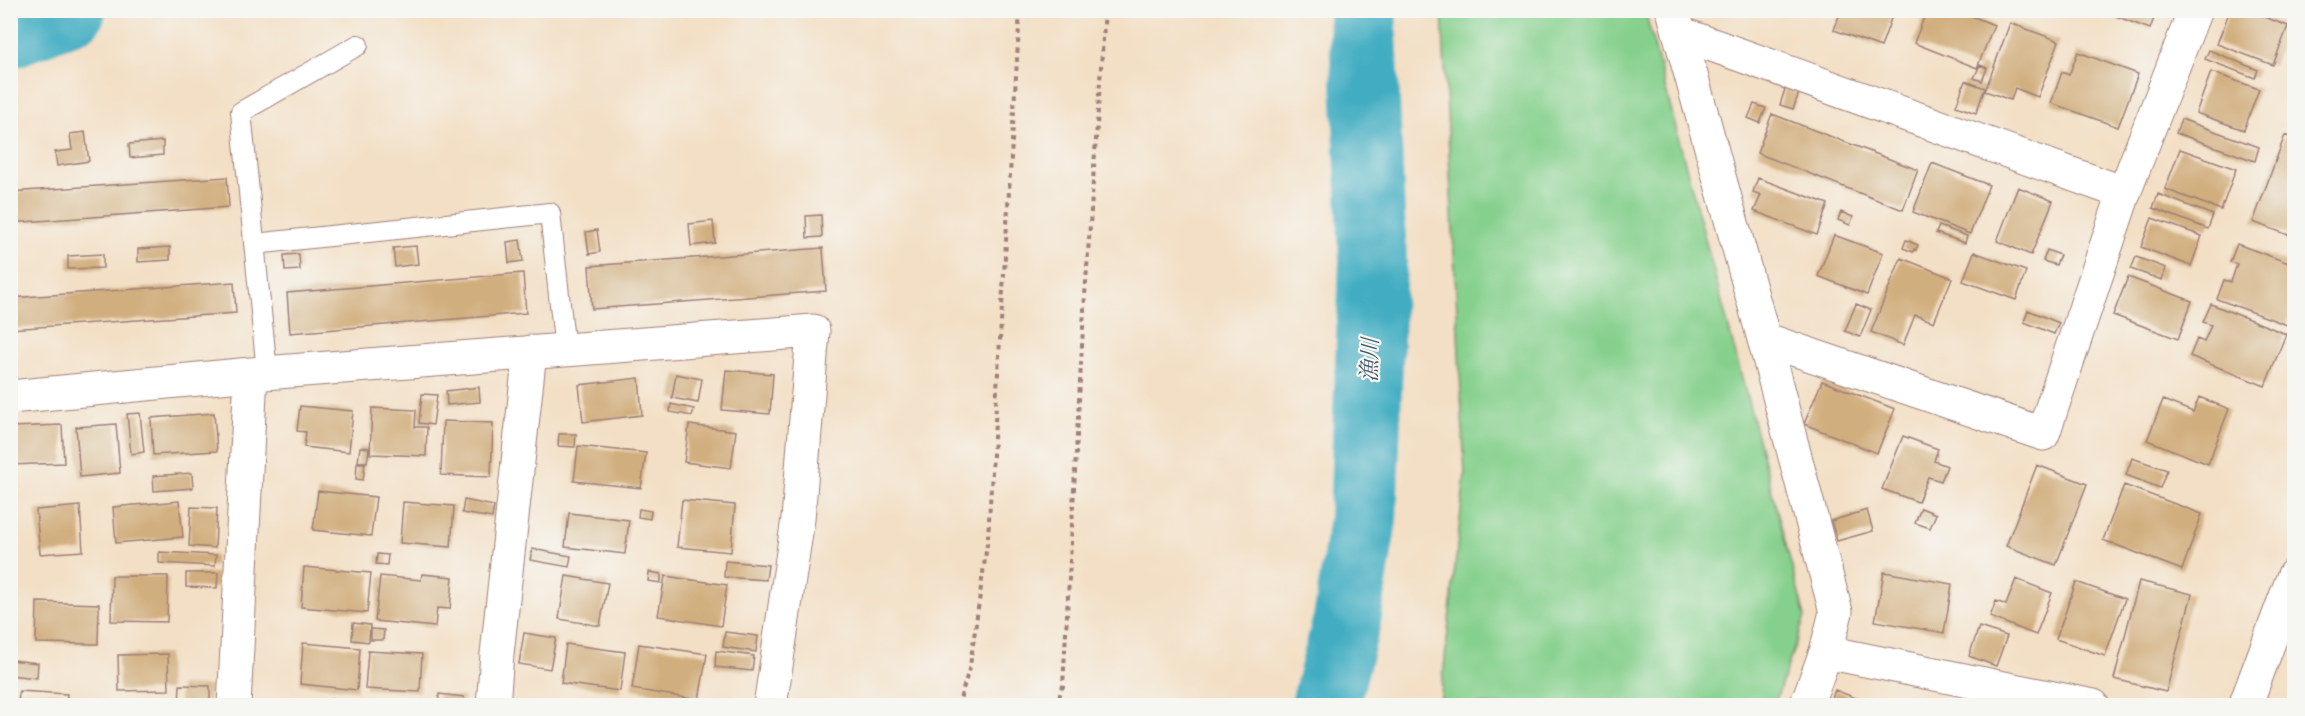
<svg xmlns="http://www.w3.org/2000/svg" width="2305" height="716" font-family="Alegreya,'Noto Serif JP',serif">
<rect width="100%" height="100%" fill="#f6f6f2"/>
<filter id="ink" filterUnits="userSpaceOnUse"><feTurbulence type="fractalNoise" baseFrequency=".0167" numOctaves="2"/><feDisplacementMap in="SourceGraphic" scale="12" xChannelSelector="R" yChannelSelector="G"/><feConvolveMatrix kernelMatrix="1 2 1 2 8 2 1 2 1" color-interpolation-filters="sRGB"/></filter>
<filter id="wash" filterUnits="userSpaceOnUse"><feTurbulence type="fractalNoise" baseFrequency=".008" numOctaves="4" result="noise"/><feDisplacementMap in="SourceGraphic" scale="24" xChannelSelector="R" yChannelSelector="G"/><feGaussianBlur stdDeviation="1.35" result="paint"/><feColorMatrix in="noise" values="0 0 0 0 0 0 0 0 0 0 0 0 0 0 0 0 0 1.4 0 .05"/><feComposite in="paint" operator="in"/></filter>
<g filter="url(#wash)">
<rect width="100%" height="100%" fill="#f3dfc5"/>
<!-- green -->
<path fill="#86d08d" stroke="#68785c" stroke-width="1.5" d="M1442,11H1645L1805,617L1774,705H1440L1465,474Z"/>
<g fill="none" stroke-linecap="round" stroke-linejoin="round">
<!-- river -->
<path stroke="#43adc2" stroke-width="68" d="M10,34L72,10
M1325,706L1347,620L1363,519L1373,260L1362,10"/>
</g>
<g id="blocks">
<!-- building -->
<path fill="#d1ae7e" d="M1841,10H1894L1881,47L1834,30Z
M1927,10H1957L1994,25L1977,68L1914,43Z
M2111,10H2157L2150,29L2110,14Z
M2230,10H2246L2288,26L2273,65L2217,44Z
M2010,23L2059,41L2038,97L2015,88L2011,100L1985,91Z
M2209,50L2258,70L2255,78L2205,59Z
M2078,52L2138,74L2118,127L2051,103L2062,72L2069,75Z
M1980,65L1987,68L1982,81L1974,78Z
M2211,72L2259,89L2244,130L2196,113Z
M1965,81L1985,88L1976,113L1956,106Z
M1785,89L1799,93L1793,109L1780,105Z
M1754,104L1766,108L1760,123L1748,118Z
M1772,114L1918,170L1903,210L1757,153Z
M2181,119L2259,147L2255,161L2176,133Z
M85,132L89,161L57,166L55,152L72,150L70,134Z
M2285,135L2294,139V237L2253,222Z
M163,141V155L130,158L129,144Z
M2180,149L2236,169L2221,210L2165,189Z
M1932,163L1989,185L1970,234L1913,212Z
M227,177L229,207L10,223V192Z
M1758,178L1828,204L1817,235L1754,211L1761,195L1753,192Z
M2018,187L2053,201L2031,255L1997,241Z
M2158,194L2213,215L2208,229L2153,208Z
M1841,212L1853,217L1850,225L1838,220Z
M821,215L822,237L807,238L806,216Z
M2152,218L2202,236L2191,266L2141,247Z
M713,221L715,243L691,246L689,224Z
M1939,226L1967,236L1965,243L1936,233Z
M597,230L600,252L589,254L586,232Z
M1834,235L1883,253L1867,295L1818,276Z
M520,240L523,261L509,263L507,242Z
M1906,240L1918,245L1916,250L1914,249L1913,252L1903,248Z
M2237,244L2294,265V305L2287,325L2217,299L2224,280L2231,282L2237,264L2230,262Z
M416,246L418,264L395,267L393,248Z
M170,247V260L138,262V249Z
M823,248L826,291L592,309L589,266Z
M2047,250L2060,255L2056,265L2043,261Z
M1974,252L2026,271L2016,300L1963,281Z
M103,254V268L68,269V256Z
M299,254L300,270L285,271L284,255Z
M2136,257L2166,268L2162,280L2131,269Z
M1901,258L1952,278L1934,322L1915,315L1903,345L1871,332Z
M523,273L526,313L290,333L287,293Z
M2128,277L2192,301L2178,339L2113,315Z
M234,282L236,313L10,329V298Z
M1856,304L1871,310L1860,337L1845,331Z
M2211,304L2286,334L2265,386L2190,356L2197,339L2204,342L2211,325L2203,322Z
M2028,310L2059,323L2054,334L2024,322Z
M726,370L773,374L770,414L722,410Z
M676,374L702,379L698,403L672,398Z
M639,378L642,415L583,422L579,385Z
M1822,381L1895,409L1877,453L1804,424Z
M479,387L480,402L447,405L446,391Z
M422,394L437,395L433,425L419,423Z
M2199,397L2229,409L2208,464L2147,440L2163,400L2193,412Z
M671,404L694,409L692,416L670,412Z
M300,406L353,411L349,452L304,447L306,432L297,431Z
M372,408L416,410L415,427H427L426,456L370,454Z
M140,413L144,452L131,454L127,414Z
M214,413L217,451L153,455L151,418Z
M443,421L493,423L491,477L441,475Z
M116,424L120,473L80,477L76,427Z
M62,425L64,463L10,465V427Z
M689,425L736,431L731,468L684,462Z
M559,434H576L575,447L558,446Z
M1903,436L1938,449L1934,461L1947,466L1941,481L1928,477L1918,502L1882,489Z
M578,446L646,453L641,488L574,481Z
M360,447L369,448L367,462H358Z
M2132,458L2167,470L2160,488L2126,475Z
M357,463H365L363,480L356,479Z
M2037,465L2087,484L2056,565L2006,546Z
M192,473L193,488L154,491L153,476Z
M2124,485L2202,514L2182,570L2103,540Z
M318,491L376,497L371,536L313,530Z
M464,500L494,506L492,518L462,513Z
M682,500L735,505L731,552L677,547Z
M179,501L183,537L116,543L113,507Z
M403,502L454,506L451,547L400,543Z
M80,506L83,551L40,554L36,510Z
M191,507L217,508L215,548L189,546Z
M1921,508L1936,514L1930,528L1915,523Z
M639,509L651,511L650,519L638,517Z
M1867,510L1873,531L1837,541L1831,521Z
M569,513L629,520L625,554L565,547Z
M532,549L571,556L569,567L530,560Z
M159,552L216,555L215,566L159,563Z
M377,554L388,555L387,565L376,564Z
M725,561L768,565L766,580L724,577Z
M304,567L371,573L367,613L301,607Z
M649,572L661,574V583L648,581Z
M1884,572L1952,584L1944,633L1875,621Z
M186,573H218L217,588L186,587Z
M422,574L453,577L450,609L437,608L435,627L375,621L380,576L421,580Z
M112,576H168L167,622L111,621Z
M566,576L608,583L600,626L559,619Z
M665,576L727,585L721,626L658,616Z
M2016,579L2052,593L2036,635L1990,617L1996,601L2006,605Z
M2139,581L2192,594L2166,692L2114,679Z
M2076,582L2125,599L2105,656L2056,639Z
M37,602L99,604L98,644L36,643Z
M353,623L370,625L369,642L352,640Z
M1979,627L2007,636L1996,666L1969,656Z
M371,629L384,630L383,640H371Z
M725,632L758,636L756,652L723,647Z
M524,633L556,638L550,669L519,664Z
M303,643L360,648L357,690L300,684Z
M566,644L625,652L620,691L561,683Z
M639,644L707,654L699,700L632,689Z
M368,651L422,654L420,692L365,689Z
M716,651L754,656L752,671L715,667Z
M168,654L169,690L119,691L118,655Z
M11,660L38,663L37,678L10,675Z
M180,685L210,686V706H179Z
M1835,690L1874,705V706H1829Z
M19,691L67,694L66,706H18Z
M439,694L464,697L463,706H438Z
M331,699L356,701V706H331Z"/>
</g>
</g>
<g filter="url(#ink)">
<use href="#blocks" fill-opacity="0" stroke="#9e7f78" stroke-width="1.5"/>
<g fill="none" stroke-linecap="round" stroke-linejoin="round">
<defs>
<path id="service" d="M254,244L550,213L565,350
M267,372L241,112L358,45"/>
<path id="minor" d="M1673,10L1764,339L1836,612L1826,652L1806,706
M1679,33L2124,193
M1764,339L2043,434L2124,193L2195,10
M10,397L251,374L813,331L798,519L770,706
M1826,652L2093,706
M234,706L251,374
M493,706L497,654L530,352"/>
<path id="tertiary" d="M2245,706L2294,575"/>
</defs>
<!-- service casing -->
<use href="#service" stroke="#9e7f78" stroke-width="22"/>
<!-- minor casing -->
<use href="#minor" stroke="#9e7f78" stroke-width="35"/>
<!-- tertiary casing -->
<use href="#tertiary" stroke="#9e7f78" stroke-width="35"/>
<!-- path -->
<path stroke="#9e7f78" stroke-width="4" stroke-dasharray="4.5 4.5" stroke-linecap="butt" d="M958,706L970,666L988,537L1020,10
M1056,706L1063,686L1084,310L1105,10"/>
<!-- service -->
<use href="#service" stroke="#fff" stroke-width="20"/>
<!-- minor -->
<use href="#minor" stroke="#fff" stroke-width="33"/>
<!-- tertiary -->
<use href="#tertiary" stroke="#fff" stroke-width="33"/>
</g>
</g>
<g text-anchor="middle" stroke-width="4.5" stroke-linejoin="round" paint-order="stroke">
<!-- water labels -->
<g font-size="22" font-style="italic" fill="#475867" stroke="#f6f6f2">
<text transform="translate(1369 360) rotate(-88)" y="8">漁川</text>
</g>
</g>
<!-- margin -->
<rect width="2305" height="716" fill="none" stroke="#f6f6f2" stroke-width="36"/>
</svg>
